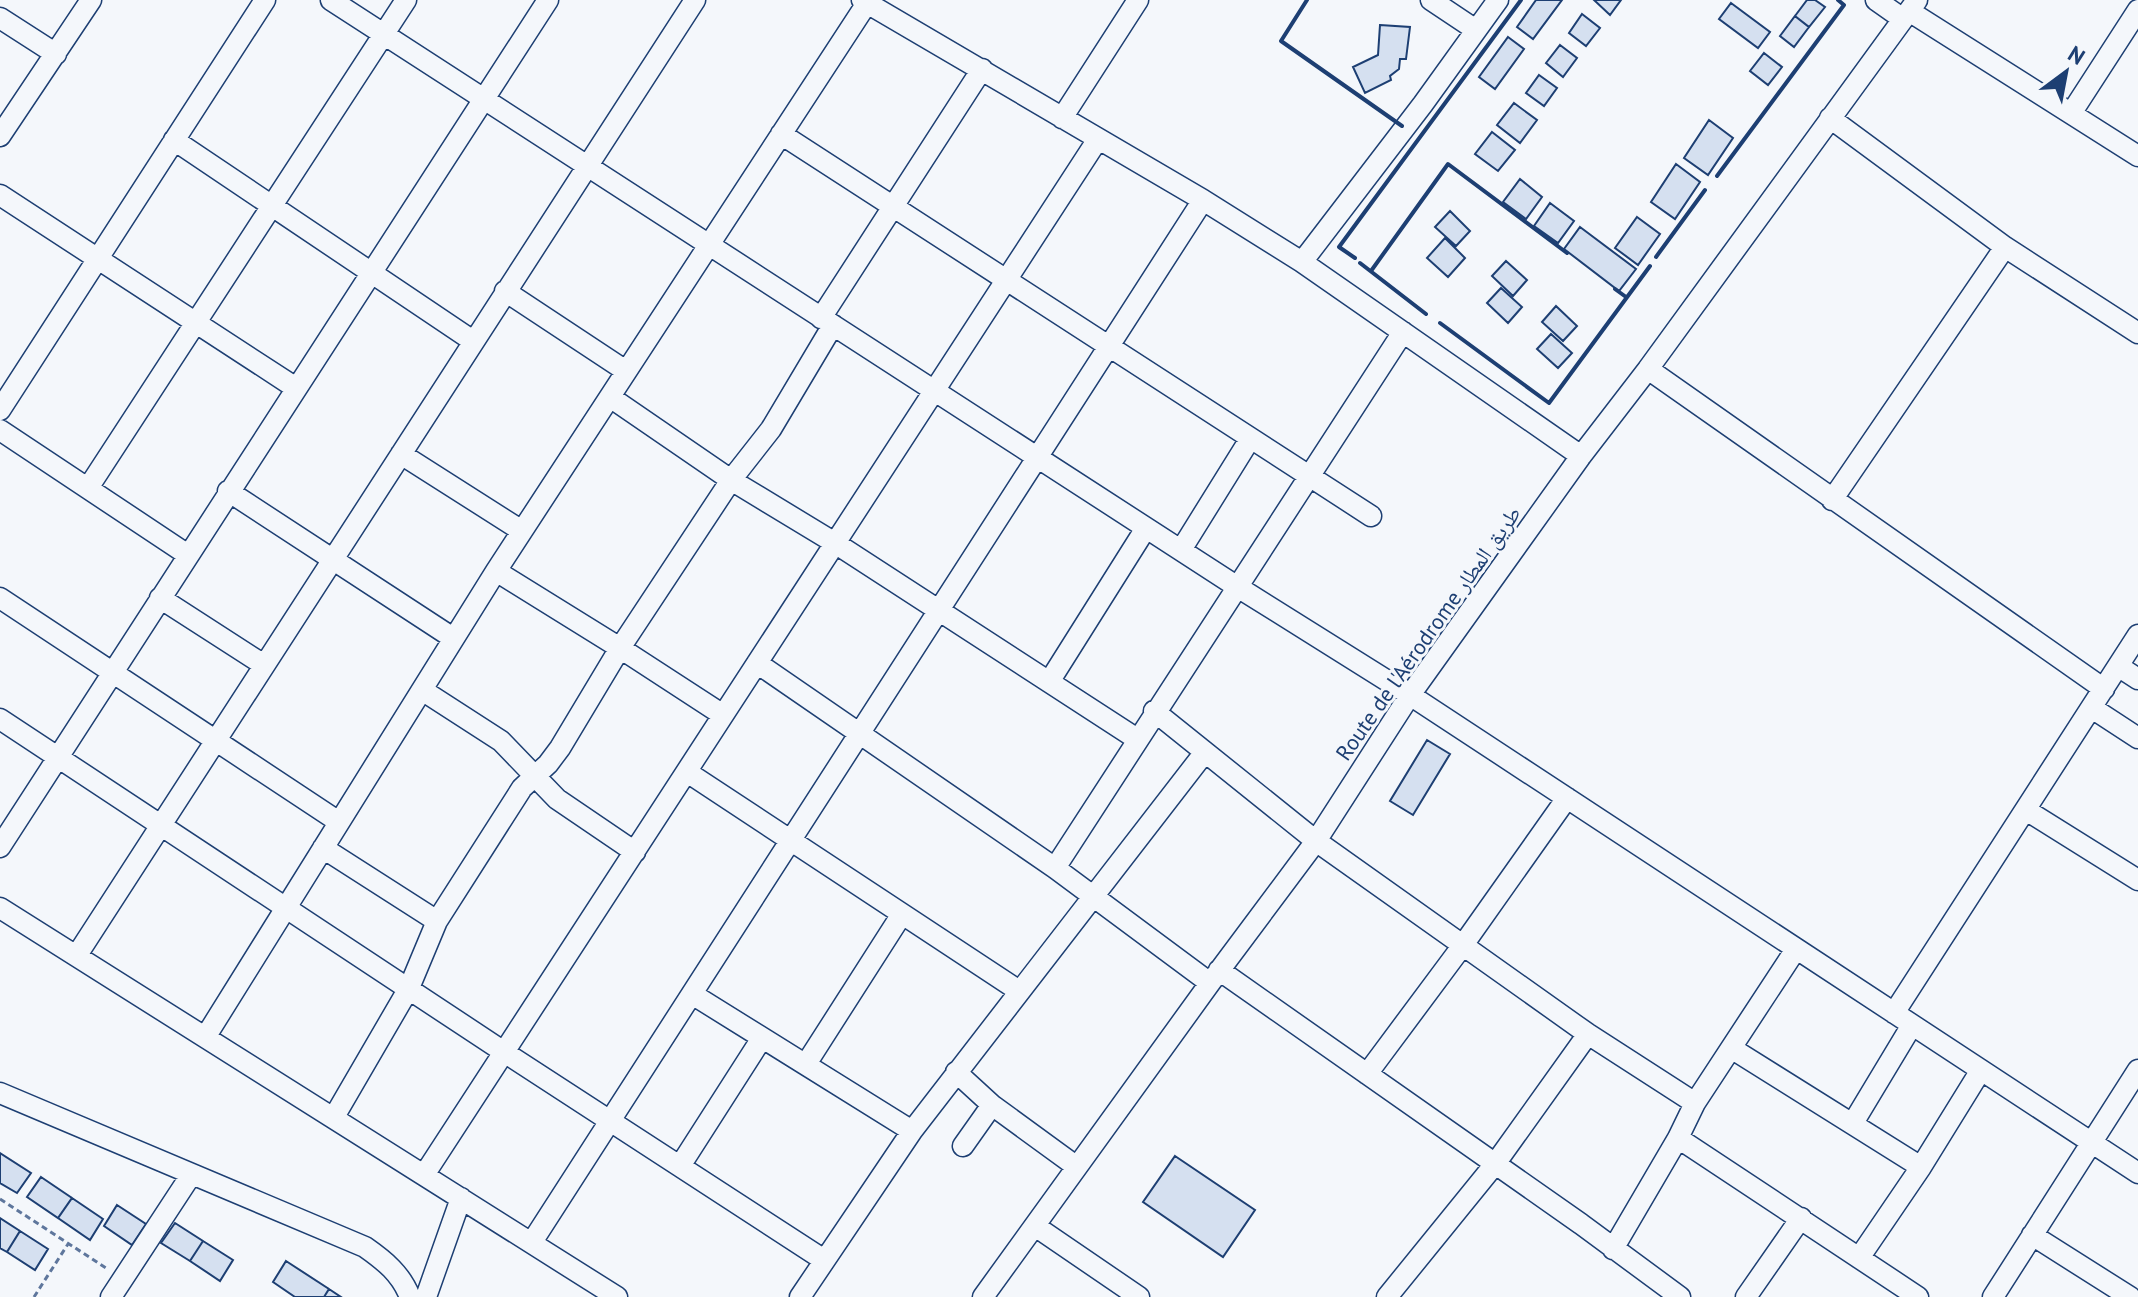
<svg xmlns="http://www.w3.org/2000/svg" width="2138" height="1297" font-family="'PT Sans','Noto Naskh Arabic',sans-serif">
<rect width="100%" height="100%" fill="#f4f7fb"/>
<!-- building -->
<path fill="#d5e0f0" stroke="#1d3f73" stroke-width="2" d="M1536,0H1562L1533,39L1517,27Z
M1594,0H1621L1610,15Z
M1807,0H1815L1825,7L1809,27L1795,16Z
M1731,3L1770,32L1758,48L1719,19Z
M1582,14L1600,28L1586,46L1569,33Z
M1795,16L1809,27L1794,47L1780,36Z
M1380,25L1410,27L1406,59H1400L1399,69L1390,76L1391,80L1365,93L1353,67L1378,55Z
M1508,37L1524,49L1495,89L1479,77Z
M1560,45L1577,58L1563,77L1546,63Z
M1764,53L1782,67L1768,85L1750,71Z
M1539,75L1557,88L1544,106L1526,93Z
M1514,103L1537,120L1520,143L1497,125Z
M1709,120L1733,138L1708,175L1684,158Z
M1492,132L1515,150L1498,171L1475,154Z
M1676,164L1700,182L1675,219L1651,202Z
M1520,179L1542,197L1526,219L1503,202Z
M1550,203L1574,221L1558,243L1534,226Z
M1450,211L1470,231L1456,246L1435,227Z
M1637,217L1660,234L1638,265L1615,248Z
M1580,227L1636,269L1619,291L1564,249Z
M1445,238L1465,258L1448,277L1427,258Z
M1506,261L1527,280L1513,296L1492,276Z
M1501,288L1522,307L1508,323L1487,303Z
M1556,306L1577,326L1563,341L1542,322Z
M1551,334L1572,353L1558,368L1537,349Z
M1427,740L1450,754L1413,815L1390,801Z
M0,1153L31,1173L17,1193L0,1183Z
M1175,1156L1255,1210L1223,1257L1143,1202Z
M41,1177L72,1198L58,1218L27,1197Z
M72,1198L103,1219L90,1240L58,1218Z
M117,1205L146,1224L132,1245L104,1226Z
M0,1218L20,1231L7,1252L0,1248Z
M175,1223L203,1241L190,1261L161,1243Z
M20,1231L48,1249L35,1270L7,1252Z
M203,1241L233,1260L220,1281L190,1261Z
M286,1261L329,1289L324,1297H295L273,1282Z
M329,1289L341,1297H324Z"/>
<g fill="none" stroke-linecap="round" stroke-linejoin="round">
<defs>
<path id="minor" d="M331,0L1236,586L1410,695L2138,1173
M862,0L1203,200L1302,262L1581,456
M1431,0L1476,30
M1876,0L1903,19
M1909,11L2138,156
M0,18L56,54
M2072,112L2138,10
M1062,118L1138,0
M1830,118L2005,247L2138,333
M781,134L1371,516
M0,136L91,0
M174,140L473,341
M0,195L296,388
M1302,262L1423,104L1498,0
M505,291L626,371
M821,318L982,69
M1648,369L2104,689
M610,397L731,480L835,543L1137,739
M0,410L265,0
M0,430L188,555
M401,454L522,531
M88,488L406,0
M228,491L453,638
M1832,500L2005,247
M1181,550L1250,439
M496,571L620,648L723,715
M0,598L339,822
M160,598L264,665
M757,663L1055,868L1210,983
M2118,666L2138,679
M1049,682L1146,528
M422,690L501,741L557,799L635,852
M2092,708L2138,738
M1154,711L1316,841L1588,1034L1695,1103
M0,719L504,1052L824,1260
M687,772L1019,991
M2026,810L2138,880
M0,847L548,0
M323,848L437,921
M1055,868L1403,332
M0,908L617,1297
M77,955L695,0
M1219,970L1581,1224L1680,1297
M692,994L912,1131
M1894,1013L2138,635
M206,1036L496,571L869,0
M1731,1048L1921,1167
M806,1064L902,914
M956,1072L992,1105L1077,1167
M1367,1074L1463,945L1567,798
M0,1093L365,1247C385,1261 401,1274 410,1297
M334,1117L409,988L437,921L522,788L548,764L560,748L620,648L731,480L771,429L833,325
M1853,1123L1912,1025
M1678,1138L1918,1297
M963,1146L992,1105
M680,1166L762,1038
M424,1175L1098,139
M1035,1226L1139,1297
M2032,1235L2130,1297
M532,1242L1203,200
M1613,1249L1678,1138L1695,1103L1796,949
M1859,1258L1921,1167L1981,1070
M111,1297L191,1175
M426,1297L461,1198
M800,1297L912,1131L1205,752
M983,1297L1210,983L1316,841L1410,695L1581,456L1648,369L1917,0
M1387,1297L1495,1164L1588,1034
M1746,1297L1801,1218
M1993,1297L2138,1070"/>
</defs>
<!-- minor casing -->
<use href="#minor" stroke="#1d3f73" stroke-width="23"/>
<!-- path -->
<path stroke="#5e769c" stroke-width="3" stroke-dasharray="6 4" stroke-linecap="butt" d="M0,1199L106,1268
M34,1297L68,1244"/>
<!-- minor -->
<use href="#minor" stroke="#f4f7fb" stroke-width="20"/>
<!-- wall -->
<path stroke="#1d3f73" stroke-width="4" d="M1307,0L1281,41L1402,126
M1717,176L1844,5L1838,0
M1656,257L1705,190
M1355,258L1339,247L1521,0
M1360,263L1426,314
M1371,271L1448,164L1567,253
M1615,289L1626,297
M1440,323L1549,403L1650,266"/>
</g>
<g text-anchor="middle" stroke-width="6" stroke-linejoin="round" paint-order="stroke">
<!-- street labels -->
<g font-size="22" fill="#1d3f73" stroke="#f4f7fb">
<text transform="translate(1428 633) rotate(-55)" y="8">Route de l'Aérodrome طريق المطار</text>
</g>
</g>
<!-- north arrow -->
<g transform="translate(2066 72) rotate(32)" stroke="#f4f7fb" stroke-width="6" paint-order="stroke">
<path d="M0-6L14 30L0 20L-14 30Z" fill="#1d3f73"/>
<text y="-12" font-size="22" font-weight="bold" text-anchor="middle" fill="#1d3f73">N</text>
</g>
</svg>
